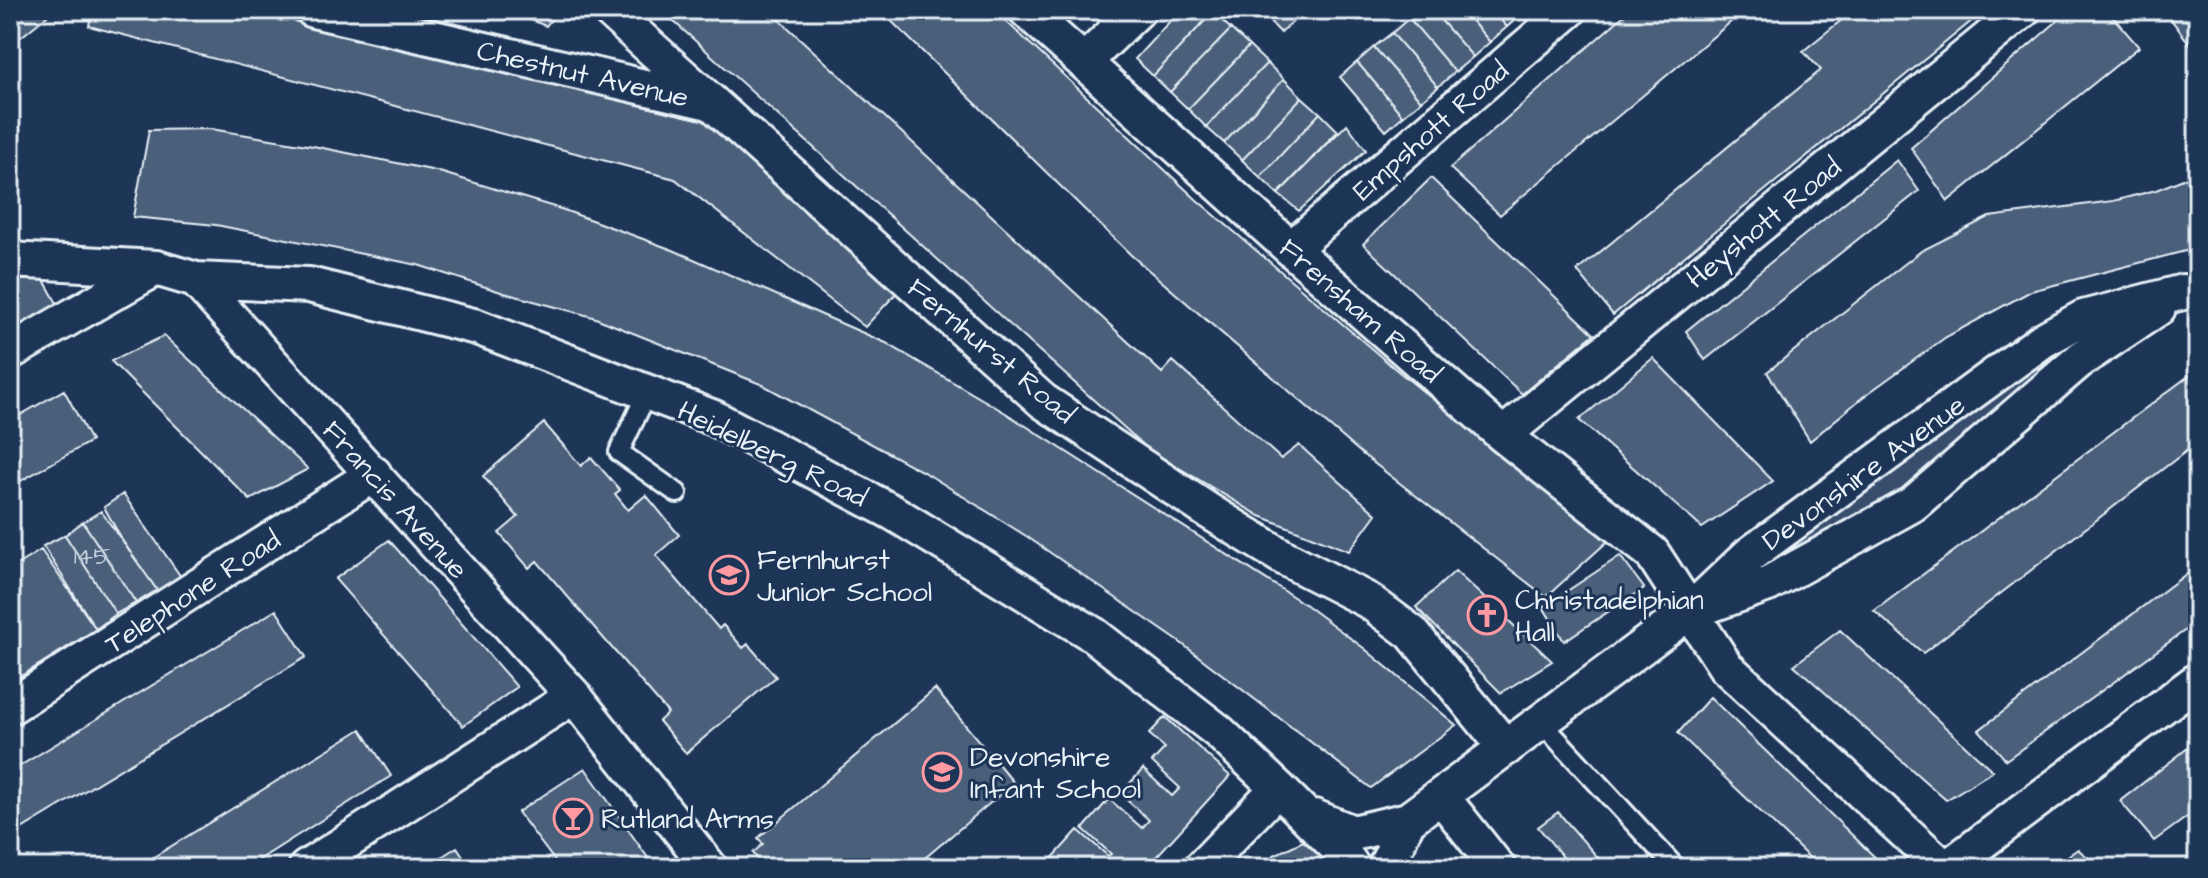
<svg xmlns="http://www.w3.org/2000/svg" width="2208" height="878" font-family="'Architects Daughter',sans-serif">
<rect width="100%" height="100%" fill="#1d3557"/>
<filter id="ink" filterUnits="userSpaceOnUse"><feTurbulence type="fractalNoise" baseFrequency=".0125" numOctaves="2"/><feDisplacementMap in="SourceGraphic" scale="16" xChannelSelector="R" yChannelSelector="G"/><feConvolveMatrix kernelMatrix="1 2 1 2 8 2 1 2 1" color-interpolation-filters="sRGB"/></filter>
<g filter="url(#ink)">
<!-- green -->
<path fill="#374d6c" stroke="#909fb2" stroke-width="2" d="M2042,353L2049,358L2050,365L1905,497L1759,572L1752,565Z"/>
<!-- building -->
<path fill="#495e7a" stroke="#e8f1f8" stroke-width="2" d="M10,10H53V11L10,46Z
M92,10H248L710,122L902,287L865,327L675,179L89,26Z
M506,10H558L546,26Z
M661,10H769L1162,373L1173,361L1281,459L1299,445L1376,514L1349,551L1260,516L1149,450Z
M880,10H994L1197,200L1393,367L1608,541L1546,597L1361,453L1131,255Z
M1180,10L1213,12L1153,76L1135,59Z
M1259,10H1291L1298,17L1281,33Z
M1418,10H1432L1473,57L1455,72L1409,18Z
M1432,10H1462L1490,42L1473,57Z
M1462,10H1492L1507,27L1490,42Z
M1492,10H1523L1524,12L1507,27Z
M1630,10H1745L1500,215L1450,168Z
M1854,10H1985L1613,315L1577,271L1821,70L1803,51Z
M2070,10H2107L2139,47L1948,201L1911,148Z
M2164,10H2198V55Z
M1213,12L1231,29L1170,92L1153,76Z
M1409,18L1455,72L1438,87L1392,33Z
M1231,29L1249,46L1188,109L1170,92Z
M1392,33L1438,87L1421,101L1374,47Z
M1249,46L1267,63L1206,127L1188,109Z
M1374,47L1421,101L1403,116L1357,62Z
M1357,62L1403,116L1386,131L1340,77Z
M1267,63L1284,79L1224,143L1206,127Z
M1284,79L1302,97L1242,160L1224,143Z
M1302,97L1320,113L1260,177L1242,160Z
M1320,113L1338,131L1278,194L1260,177Z
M1347,124L1366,150L1299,211L1278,194Z
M211,129L313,146L436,171L564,210L673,250L886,343L1004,412L1303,603L1365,649L1456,725L1371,788L1181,643L1026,536L929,475L763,385L593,317L504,293L418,265L216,225L133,217L149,130Z
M1897,160L1919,191L1705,360L1686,331Z
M2198,173L2197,248L2031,291L1946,337L1863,397L1810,441L1767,372L1921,251L1989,217L2113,201L2156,190Z
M1431,178L1594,334L1522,394L1363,244Z
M10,280H44L58,305L10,331Z
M164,336L308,469L250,500L111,361Z
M1653,358L1773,481L1702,528L1579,420Z
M2198,369V442L1923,653L1874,611Z
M64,390L91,441L10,487V421Z
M544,423L581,466L591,457L620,490L615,494L628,510L646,495L679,535L656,555L719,629L723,625L743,648L748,644L776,677L686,753L659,721L668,713L537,561L529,568L499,533L518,517L483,476Z
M123,494L181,577L159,593L122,540L104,507Z
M101,511L157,590L136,603L83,522Z
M83,522L136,603L116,614L65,535Z
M65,535L116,614L96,629L43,546Z
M389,540L517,687L463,726L335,579Z
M41,550L96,629L10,683V569Z
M1620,556L1644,588L1564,641L1543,607Z
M2198,565V621L2006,760L1979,730Z
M1455,571L1552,661L1501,693L1416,607Z
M276,610L306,657L10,836V772Z
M1840,630L1993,771L1946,800L1794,665Z
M935,689L1014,783L913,868H765L753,853L763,844L758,838Z
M1710,697L1886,868H1820L1678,733Z
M1165,717L1230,776L1146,868H1055L1049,862L1078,830L1108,856L1111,854L1083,829L1109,799L1142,828L1149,820L1120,794L1143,769L1172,796L1180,788L1152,762L1165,748L1149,734Z
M361,729L391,776L246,868H136Z
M2198,740V809L2154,841L2120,801Z
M585,768L655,868H560L518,812Z
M1558,812L1607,868H1572L1538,827Z
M1303,841L1335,868H1261L1272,856Z
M457,847L471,868H424Z
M2078,849L2099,868H2050Z"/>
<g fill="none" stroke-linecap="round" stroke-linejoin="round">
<defs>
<path id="lane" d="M647,393L619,452L677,493
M1541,722L1676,868"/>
<path id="street" d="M313,10L709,102
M609,10L1043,401L1207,510L1283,557L1369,601L1412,633L1506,748
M1026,10L1291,249L1503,435L1652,553L1726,667L1944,868
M1084,62L1138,10
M1291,249L1569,10
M10,260L156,268L196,280L574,696L710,868
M196,280L309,285L477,327L714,418L892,512L1094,635L1219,732L1278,788
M10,352L156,268
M1503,435L2023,10
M1701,608L1768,584L1913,504L2081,359L2158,308
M10,707L374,474
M1441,796L1498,868
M1314,817L1353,833L1408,820
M306,868L574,696
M1201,868L1278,788L1342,852L1353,868
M1385,868L1408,820L1689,612L1749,555L2043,340L2083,318L2183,292
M1947,868L2198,680"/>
</defs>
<!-- lane casing -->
<use href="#lane" stroke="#e8f1f8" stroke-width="24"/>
<!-- street casing -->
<use href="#street" stroke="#e8f1f8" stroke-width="40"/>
<!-- lane -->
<use href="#lane" stroke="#1d3557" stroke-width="18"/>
<!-- street -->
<use href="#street" stroke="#1d3557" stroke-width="34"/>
</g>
</g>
<!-- icons -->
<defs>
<symbol id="school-ring" viewBox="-11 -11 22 22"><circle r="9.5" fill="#1d3557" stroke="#ff9aa2" stroke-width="1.5"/><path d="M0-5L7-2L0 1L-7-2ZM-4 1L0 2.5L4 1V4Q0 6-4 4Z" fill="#ff9aa2"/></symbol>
<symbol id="church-ring" viewBox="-11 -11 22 22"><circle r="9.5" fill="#1d3557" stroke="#ff9aa2" stroke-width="1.5"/><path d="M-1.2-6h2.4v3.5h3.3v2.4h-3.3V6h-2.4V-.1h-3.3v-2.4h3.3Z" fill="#ff9aa2"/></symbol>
<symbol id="bar-ring" viewBox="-11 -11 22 22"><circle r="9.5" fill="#1d3557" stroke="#ff9aa2" stroke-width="1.5"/><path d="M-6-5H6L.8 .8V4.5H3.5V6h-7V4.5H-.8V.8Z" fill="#ff9aa2"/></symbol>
</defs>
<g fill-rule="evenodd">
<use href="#school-ring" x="707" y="553" width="44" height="44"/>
<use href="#church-ring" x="1465" y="593" width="44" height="44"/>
<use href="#school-ring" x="920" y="750" width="44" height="44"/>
<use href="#bar-ring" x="551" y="796" width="44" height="44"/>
</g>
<g text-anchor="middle" stroke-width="6" stroke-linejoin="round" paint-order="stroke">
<!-- number labels -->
<g font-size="24" fill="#c0ccd8">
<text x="92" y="564">145</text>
</g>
<!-- street labels -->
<g font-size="28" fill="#e8f1f8" stroke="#1d3557">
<text transform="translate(583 73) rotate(13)" y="10">Chestnut Avenue</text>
<text transform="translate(1430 130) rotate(-41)" y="10">Empshott Road</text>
<text transform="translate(1763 222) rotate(-39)" y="10">Heyshott Road</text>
<text transform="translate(1361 310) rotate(41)" y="10">Frensham Road</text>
<text transform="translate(992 350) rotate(40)" y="10">Fernhurst Road</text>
<text transform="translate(773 453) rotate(26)" y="10">Heidelberg Road</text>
<text transform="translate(1863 472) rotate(-36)" y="10">Devonshire Avenue</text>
<text transform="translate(396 499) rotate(48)" y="10">Francis Avenue</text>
<text transform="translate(192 591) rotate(-33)" y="10">Telephone Road</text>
</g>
<!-- poi labels -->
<g font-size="28" fill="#e8f1f8" stroke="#1d3557" text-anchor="start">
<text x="757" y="569">Fernhurst<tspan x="757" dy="32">Junior School</tspan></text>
<text x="1515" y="609">Christadelphian<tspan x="1515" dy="32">Hall</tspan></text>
<text x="970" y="766">Devonshire<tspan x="970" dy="32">Infant School</tspan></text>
<text x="601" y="828">Rutland Arms</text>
</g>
</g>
<!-- margin -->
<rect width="2208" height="878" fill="none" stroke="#1d3557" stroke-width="40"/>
<rect x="20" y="20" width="2168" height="838" fill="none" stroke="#e8f1f8" stroke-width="3" filter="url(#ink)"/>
</svg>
